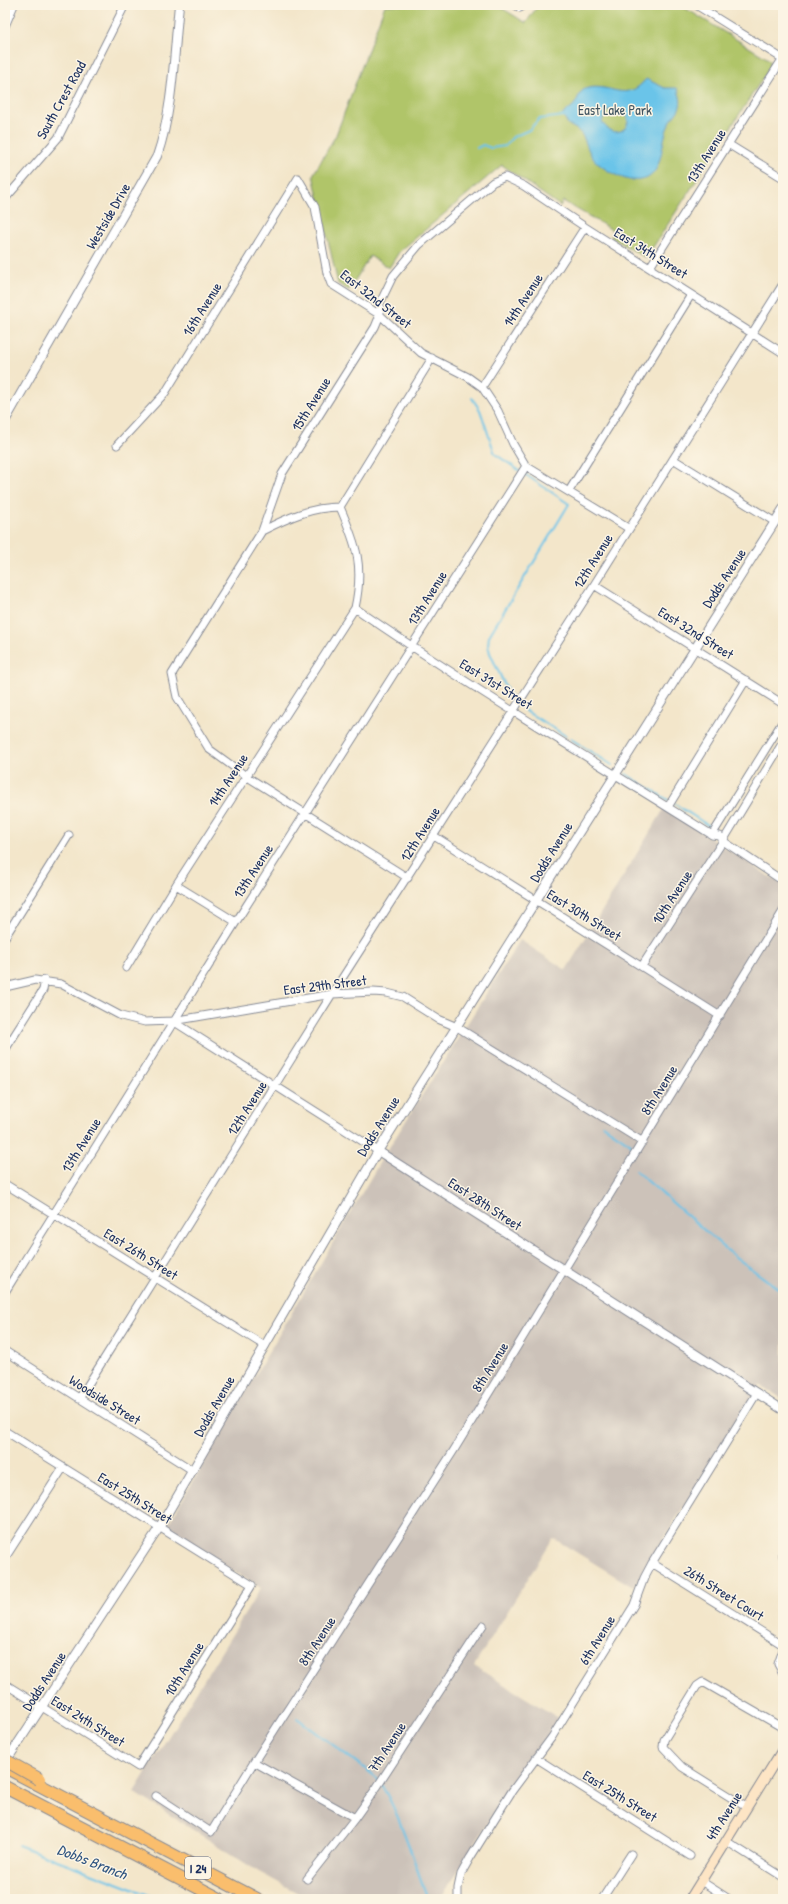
<svg xmlns="http://www.w3.org/2000/svg" width="788" height="1904" font-family="'Patrick Hand',sans-serif">
<rect width="100%" height="100%" fill="#fcf5e5"/>
<filter id="ink" filterUnits="userSpaceOnUse"><feTurbulence type="fractalNoise" baseFrequency=".025" numOctaves="2"/><feDisplacementMap in="SourceGraphic" scale="8" xChannelSelector="R" yChannelSelector="G"/><feConvolveMatrix kernelMatrix="1 2 1 2 8 2 1 2 1" color-interpolation-filters="sRGB"/></filter>
<filter id="wash" filterUnits="userSpaceOnUse"><feTurbulence type="fractalNoise" baseFrequency=".012" numOctaves="4" result="noise"/><feDisplacementMap in="SourceGraphic" scale="16" xChannelSelector="R" yChannelSelector="G"/><feGaussianBlur stdDeviation="0.9" result="paint"/><feColorMatrix in="noise" values="0 0 0 0 0 0 0 0 0 0 0 0 0 0 0 0 0 1.4 0 .05"/><feComposite in="paint" operator="in"/></filter>
<g filter="url(#wash)">
<rect width="100%" height="100%" fill="#f3e6ca"/>
<!-- industrial -->
<path fill="#ccc2b9" d="M664,809L783,885V1399L760,1385L633,1587L553,1538L474,1666L560,1719L517,1775L440,1899H309L259,1872L134,1792L261,1588L166,1528L380,1162L520,940L566,970Z"/>
<!-- green -->
<path fill="#b0c569" stroke="#667a64" d="M385,5H497L526,23L538,5H680L770,60V67L646,258L611,237L614,231L563,201L560,206L502,165L399,252L389,268L370,256L349,290L338,284L313,175L336,135Z"/>
<!-- water -->
<path fill="#6bc4e9" stroke="#437aa4" fill-rule="evenodd" d="M646,79L665,88H677C687,111 674,110 667,129C659,151 664,188 626,179C615,176 596,165 591,155C583,140 586,132 568,125L563,114C566,111 570,109 573,106C579,100 578,90 588,88C611,83 626,104 646,79ZM608,110C647,109 620,150 602,122L605,113Z"/>
<g fill="none" stroke-linecap="round" stroke-linejoin="round">
<!-- stream -->
<path stroke="#6bc4e9" stroke-width="2" d="M477,148L483,145L491,148L505,146L513,137L529,130L539,119L565,116
M472,398L480,410L495,454L520,471
M513,703L490,653L488,645L489,636L569,504L523,473
M524,710L566,736
M571,739L612,765
M626,774L668,800
M675,804L709,826
M603,1125L631,1144V1149L625,1160
M636,1171L734,1256L783,1292
M297,1718L376,1777C400,1810 413,1861 428,1899
M18,1845L159,1899"/>
</g>
</g>
<g filter="url(#ink)">
<g fill="none" stroke-linecap="round" stroke-linejoin="round">
<defs>
<path id="minor" d="M515,5L520,8L525,5
M696,5L783,59
M5,26L14,5
M728,144L783,178
M5,199L58,138L125,5
M650,267L783,58
M482,387L585,227
M117,445L165,393L298,178L315,207L327,273L331,284L380,315L421,353L468,377L482,387L498,411L513,444L526,466L628,528
M673,459L775,522
M569,491L691,295
M340,507L432,358
M262,531C287,518 311,507 340,507
M594,585L783,704
M355,608C471,688 593,760 712,835L720,836L723,841L783,881
M668,807L746,680
M712,835L783,721
M434,836L720,1016
M408,878L246,776L209,749L177,697L172,674L262,531L282,474L375,327L380,315V303L393,276L419,245L493,182L505,177L524,186L585,227L783,353
M176,885L236,922
M5,937L69,835
M642,966L723,841L783,742
M126,968L176,885L355,608C364,566 357,546 340,507
M5,987L35,980L61,984L121,1016L145,1022L173,1021L332,994L373,992L387,993L403,997L438,1019L457,1027L643,1142
M173,1021L378,1151
M5,1050L43,990L45,980
M5,1184L265,1346
M5,1292L236,922L526,466
M5,1351L192,1470
M79,1399L332,994L594,585L783,284
M5,1431L252,1585L138,1767L5,1684
M783,1549V1556
M5,1558L63,1468
M652,1563L783,1645
M783,1650L778,1664L783,1673
M536,1758L690,1856
M254,1762L355,1818
M156,1796L211,1832L254,1762L454,1450L783,911
M746,1807L682,1767L663,1747L664,1740L697,1686L703,1682L783,1728
M726,1841L783,1877
M307,1879L355,1818L377,1787L483,1625
M701,1881L729,1899
M458,1899V1888L461,1874L470,1858L512,1791L552,1737L634,1605L644,1578L652,1563L757,1393
M602,1899L631,1854"/>
<path id="tertiary" d="M5,421L157,156C173,111 174,53 179,5
M378,1151L783,1410
M5,1763L159,1528L378,1151L783,509"/>
<path id="secondary" d="M690,1899L783,1749"/>
<path id="motorway" d="M5,1767L257,1899
M5,1787L220,1899"/>
</defs>
<!-- minor casing -->
<use href="#minor" stroke="#878a94" stroke-width="9"/>
<!-- tertiary casing -->
<use href="#tertiary" stroke="#878a94" stroke-width="10"/>
<!-- secondary casing -->
<use href="#secondary" stroke="#878a94" stroke-width="11"/>
<!-- motorway casing -->
<use href="#motorway" stroke="#878a94" stroke-width="14"/>
<!-- minor -->
<use href="#minor" stroke="#fff" stroke-width="7"/>
<!-- tertiary -->
<use href="#tertiary" stroke="#fff" stroke-width="8"/>
<!-- secondary -->
<use href="#secondary" stroke="#fde5c5" stroke-width="9"/>
<!-- motorway -->
<use href="#motorway" stroke="#fabe6d" stroke-width="12"/>
<defs>
<path id="motorway-bridge" d="M5,1760L39,1779"/>
</defs>
<!-- motorway-bridge casing -->
<use href="#motorway-bridge" stroke="#878a94" stroke-width="14" stroke-linecap="butt"/>
<!-- motorway-bridge -->
<use href="#motorway-bridge" stroke="#fabe6d" stroke-width="12"/>
</g>
</g>
<g text-anchor="middle" stroke-width="3" stroke-linejoin="round" paint-order="stroke">
<!-- shield labels -->
<rect fill="#fcf5e5" stroke="#5e6a86" stroke-width="1" x="185" y="1857" width="26" height="22" rx="3"/>
<g font-size="13" font-weight="bold" fill="#1b2f5e">
<text x="198" y="1873">I 24</text>
</g>
<!-- street labels -->
<g font-size="14" fill="#1b2f5e" stroke="#fcf5e5">
<text transform="translate(61 100) rotate(-61)" y="5">South Crest Road</text>
<text transform="translate(706 156) rotate(-58)" y="5">13th Avenue</text>
<text transform="translate(108 216) rotate(-60)" y="5">Westside Drive</text>
<text transform="translate(651 253) rotate(32)" y="5">East 34th Street</text>
<text transform="translate(376 299) rotate(38)" y="5">East 32nd Street</text>
<text transform="translate(523 300) rotate(-57)" y="5">14th Avenue</text>
<text transform="translate(202 309) rotate(-58)" y="5">16th Avenue</text>
<text transform="translate(311 404) rotate(-58)" y="5">15th Avenue</text>
<text transform="translate(593 561) rotate(-58)" y="5">12th Avenue</text>
<text transform="translate(724 578) rotate(-57)" y="5">Dodds Avenue</text>
<text transform="translate(427 598) rotate(-58)" y="5">13th Avenue</text>
<text transform="translate(696 633) rotate(32)" y="5">East 32nd Street</text>
<text transform="translate(496 684) rotate(32)" y="5">East 31st Street</text>
<text transform="translate(228 780) rotate(-57)" y="5">14th Avenue</text>
<text transform="translate(420 834) rotate(-58)" y="5">12th Avenue</text>
<text transform="translate(551 852) rotate(-58)" y="5">Dodds Avenue</text>
<text transform="translate(253 871) rotate(-57)" y="5">13th Avenue</text>
<text transform="translate(672 897) rotate(-57)" y="5">10th Avenue</text>
<text transform="translate(584 915) rotate(32)" y="5">East 30th Street</text>
<text transform="translate(325 985) rotate(-7)" y="5">East 29th Street</text>
<text transform="translate(659 1090) rotate(-58)" y="5">8th Avenue</text>
<text transform="translate(247 1108) rotate(-58)" y="5">12th Avenue</text>
<text transform="translate(378 1126) rotate(-58)" y="5">Dodds Avenue</text>
<text transform="translate(81 1145) rotate(-58)" y="5">13th Avenue</text>
<text transform="translate(485 1204) rotate(33)" y="5">East 28th Street</text>
<text transform="translate(141 1254) rotate(32)" y="5">East 26th Street</text>
<text transform="translate(490 1367) rotate(-58)" y="5">8th Avenue</text>
<text transform="translate(105 1400) rotate(32)" y="5">Woodside Street</text>
<text transform="translate(214 1406) rotate(-60)" y="5">Dodds Avenue</text>
<text transform="translate(135 1498) rotate(32)" y="5">East 25th Street</text>
<text transform="translate(724 1593) rotate(32)" y="5">26th Street Court</text>
<text transform="translate(597 1640) rotate(-58)" y="5">6th Avenue</text>
<text transform="translate(317 1641) rotate(-57)" y="5">8th Avenue</text>
<text transform="translate(184 1669) rotate(-58)" y="5">10th Avenue</text>
<text transform="translate(44 1681) rotate(-57)" y="5">Dodds Avenue</text>
<text transform="translate(88 1721) rotate(32)" y="5">East 24th Street</text>
<text transform="translate(387 1747) rotate(-57)" y="5">7th Avenue</text>
<text transform="translate(620 1796) rotate(32)" y="5">East 25th Street</text>
<text transform="translate(724 1816) rotate(-58)" y="5">4th Avenue</text>
</g>
<!-- park labels -->
<g font-size="14" fill="#405461" stroke="#fcf5e5">
<text x="615" y="115">East Lake Park</text>
</g>
<!-- water labels -->
<g font-size="15" font-style="italic" fill="#2f5481" stroke="#fcf5e5">
<text transform="translate(92 1862) rotate(21)" y="5">Dobbs Branch</text>
</g>
</g>
<!-- margin -->
<rect width="788" height="1904" fill="none" stroke="#fcf5e5" stroke-width="20"/>
</svg>
